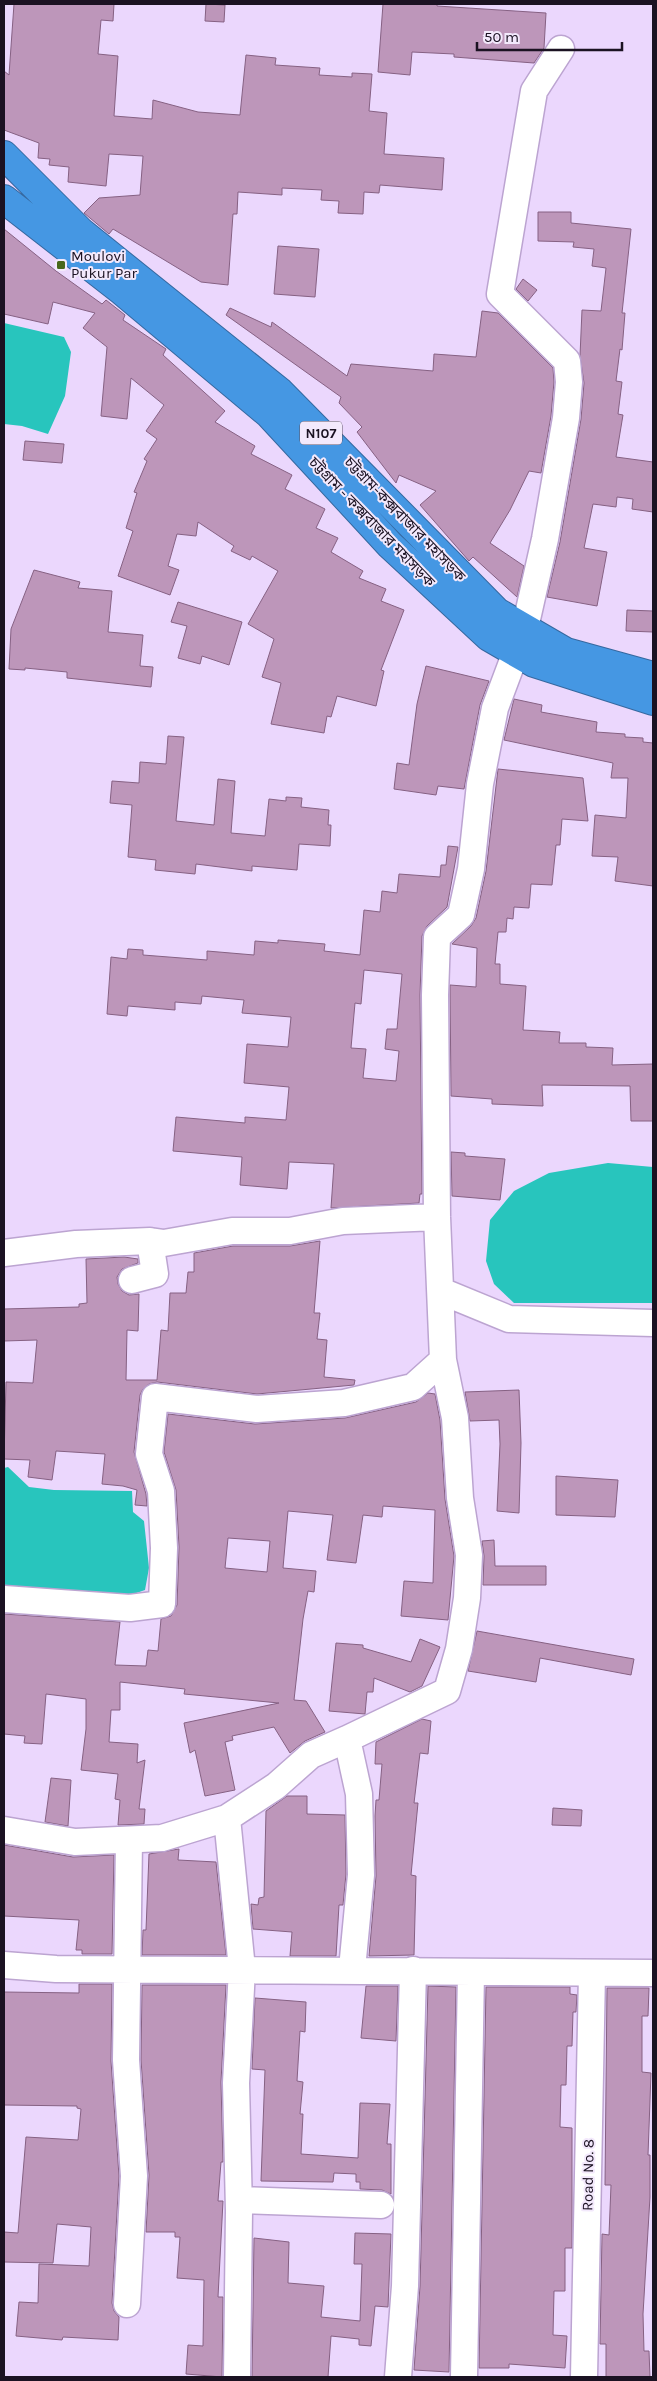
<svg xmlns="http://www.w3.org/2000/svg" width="657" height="2381" font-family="Karla,'Noto Sans Bengali',sans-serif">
<rect width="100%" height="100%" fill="#ebd7fd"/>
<!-- water -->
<path fill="#28c5bd" d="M4,323L64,337L71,352L65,396L48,434L22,426L4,424Z
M608,1163L653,1167V1303H514L494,1284L486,1261L490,1220L514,1191L549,1173Z
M8,1467L29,1487L54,1490L132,1491L133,1512L144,1521L149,1568L145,1590L119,1599L4,1589V1468Z"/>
<!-- building -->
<path fill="#bd96ba" stroke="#866183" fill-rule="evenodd" d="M14,4H114L113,21L101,20L98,54L118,56L114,116L152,119L153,100L198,112L240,115L246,55L276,58L275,65L320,68L319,75L352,77V73L372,74L369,111L387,113L384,154L444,158L442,190L380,185L379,193L364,192L363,214L338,213L339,201L321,200L322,190L282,188V195L238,192L237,214H233L228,285L201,282L113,229L109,234L84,213L99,198L140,195L143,156L109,154L106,186L68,182L69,167L49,165L50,159L38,158L39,143L4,130V71L9,75Z
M206,4L225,5L224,22L205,21Z
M383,4H437V6L546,13L544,48L534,63L454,57V54L412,52L410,75L378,72Z
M538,212H571V223L631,229L622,313H625L622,350L620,349L616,381L622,382L618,414L623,415L616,457L653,462V512L632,509L633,499L617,497L616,507L593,504L584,548L607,552L597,606L547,597L560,542L581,419L584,383L580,356L582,310L601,311L606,268L592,266L594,249L573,247L574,242L538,241Z
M4,229L56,271L102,304L106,300L125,315L123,320L166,349L163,355L225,411L215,422L255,446L251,454L292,475L285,489L325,509L316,528L338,538L331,552L363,571L359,578L386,589L381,601L404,610L381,670L384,671L376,706L337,696L331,717L327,716L324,733L271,724L281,683L262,677L274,639L248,624L278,571L252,556L250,560L231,551L234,546L198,522L196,536L177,534L168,566L179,570L170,595L118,576L133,531L126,528L137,493L134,492L147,461L144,459L157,439L146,431L164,405L131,378L127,419L101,416L107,347L83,328L95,313L53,302L48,324L4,314Z
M278,246L319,249L315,297L274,294Z
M523,279L537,290L528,301L516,289Z
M230,308L271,327L272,322L347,376L351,364L433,371L434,354L476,357L482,311L498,313L553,368L554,382L551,416L541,473L529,471L510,510L490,543L524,566L517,597L473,557L469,561L420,505L436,491L399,475L396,483L357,432L362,427L339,403L341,397L226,315Z
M25,441L64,444L62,463L23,460Z
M34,570L80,582L78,588L112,591L108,632L143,635L140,666L153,667L151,687L67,678V672L25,668V670L9,669L11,629Z
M178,602L242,622L229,665L202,656L200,664L178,658L187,626L171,622Z
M627,610L653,611V632L626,631Z
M426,666L489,681L480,705L464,789L438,786L436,795L394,789L397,763L409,765L417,704Z
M514,699L542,705L541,712L597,722L596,732L625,734V737L643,738V742L653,743V886L615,881L618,857L592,856L595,815L626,818L628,778H611L613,763L504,740Z
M168,736L184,737L176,821L214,825L218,779L235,781L231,833L265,836L269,799L286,801V797L302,798L301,807L329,810L328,825H331L330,846L299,844L297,870L252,866V871L196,864L195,874L155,870L156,860L128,857L132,805L110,803L112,781L139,783L140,762L166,764Z
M498,769L583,778L588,821L562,819L560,845H556L552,885L531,884L529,908L514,907L513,919L507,918L506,932H498L495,964H500V984L526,986L523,1030L560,1032L559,1043H586V1047L613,1048L612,1065L653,1064V1121H631L630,1086L542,1085L543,1106L492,1104V1099L451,1096L450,985L476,987L477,948L452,944L471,926L476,918L486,871Z
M448,846L458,847L447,907L427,926L422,936L420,995L422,1194H420L419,1203L331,1208L334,1164L289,1162L287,1189L240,1185L242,1157L173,1151L176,1117L245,1123V1117L286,1120L289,1087L244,1083L247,1044L288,1047L291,1017L242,1013L244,1000L202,996L201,1004L175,1002V1010L128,1006L127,1016L107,1014L111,957L127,959L128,949L143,950V955L207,960V951L254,955L255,941L278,943V940L325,944L324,951L360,955L364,910L380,912L382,891L397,893L399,874L440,877L441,865H446ZM364,970L402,974L397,1029H387L385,1049L399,1051L396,1081L363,1078L366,1049L351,1048L355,1003L361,1004Z
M451,1152L465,1153V1156L505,1159L500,1200L452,1196Z
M320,1241L314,1313H320L317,1339L327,1340L324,1377L355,1380L354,1385L257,1394L157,1382L149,1384L143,1389L140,1395L134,1452L146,1494L147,1506L135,1505L137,1490L123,1486L102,1484L105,1454L56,1451L52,1480L28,1477L30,1460L4,1459L6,1382L33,1383L37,1340L4,1341V1309L79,1307V1304L87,1303L86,1259L124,1257L138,1259V1263L122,1269L117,1277L118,1284L122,1291L129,1295L139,1294L138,1331L127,1330L126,1380H157L161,1330L168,1331L170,1293H186L188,1272H194V1253L233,1246H290Z
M519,1390L521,1443L519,1513L497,1511L500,1444L499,1420L470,1421L465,1392Z
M428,1393L435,1394L440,1420L445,1499L454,1556L448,1620L401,1616L404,1581L433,1583L435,1510L383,1506L382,1517L363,1515L356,1563L327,1560L333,1515L288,1511L283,1568L316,1571L314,1592L308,1591L303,1619L294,1700L306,1701L325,1732L305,1741L290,1753L274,1727L232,1736L233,1740L225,1742L235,1790L205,1796L195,1750L190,1753L184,1723L279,1703L184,1694L185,1689L120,1682V1710H111L109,1742L138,1744L137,1763L145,1760L139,1809H145L144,1824L118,1825L120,1800L115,1799L118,1774L81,1770L86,1729V1699L46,1694L42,1744L24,1743L25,1736L4,1734V1614L120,1622L115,1665L146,1666L148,1650L158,1651L161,1619L171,1616L177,1605L179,1547L176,1490L164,1452L168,1414L255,1424L345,1418L416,1402ZM228,1538L270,1541L267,1572L225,1568Z
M556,1476L618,1480L615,1517L556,1515Z
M494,1540L495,1566H546V1585H483L484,1556L482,1541Z
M477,1631L634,1659L631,1675L540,1658L536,1682L468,1671Z
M420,1639L440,1647L422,1686L410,1692L374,1678L373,1692H367L365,1714L329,1711L336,1643L363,1645V1648L411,1662Z
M422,1719L431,1721L428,1754L420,1753L414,1803H418L411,1875L416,1876L414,1955L369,1956L376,1876L375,1816L376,1800H379L382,1764H375L376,1742Z
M51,1778L71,1780L68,1826L45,1822Z
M287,1796H307V1814L345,1815L346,1874L343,1905H339L336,1956H290L292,1932L253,1929L251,1904L258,1905L259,1898L264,1897L266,1811Z
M553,1808L582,1810L581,1826L552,1825Z
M4,1845L73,1857L114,1855L112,1954H82V1950H76L79,1920L4,1916Z
M179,1849L178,1860L216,1862L226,1955H142L143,1930H146L149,1854Z
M79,1984H112L111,2061L119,2176L112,2303L114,2311L119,2317L118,2340L63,2337L62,2340L16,2336L19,2302L38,2303L39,2264L89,2266L91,2227L57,2224L53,2263L4,2262V2232L18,2233L26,2137L78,2140L81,2109L77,2108V2106L4,2105V1992L79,1993Z
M142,1985H226L221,2082L223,2162H221L218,2201H223L218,2297H223L222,2377L186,2374L188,2345L203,2346L204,2280L177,2278L180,2237H175V2232H146L149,2175L141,2060Z
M366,1986H398L396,2041L361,2038Z
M428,1986L456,1987L449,2372L414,2370L420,2286Z
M486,1987H570V1994L577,1995L576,2012H573L572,2046H567L566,2085H561L560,2127L572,2128V2248H565V2291H554L553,2335L567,2336L565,2368L509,2364V2368H479Z
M607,1988H649L648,2016H642V2072L651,2073L648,2155H650V2197L643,2314L644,2351H649L650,2377H606V2344H600L602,2234L609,2235L611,2185H605Z
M255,1998L306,2002L305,2032L300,2031L297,2081L303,2082L300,2114H303L301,2154L358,2158L360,2103L390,2104L387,2144H391V2194L382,2190L360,2189V2182H356V2174L334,2173L333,2182L261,2181L265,2070L252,2069Z
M355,2233L391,2234L388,2307L375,2306L371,2346L359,2345V2339L331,2336L328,2377H252L254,2238L289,2242L288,2283L324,2286L321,2317L360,2321L362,2264H354Z"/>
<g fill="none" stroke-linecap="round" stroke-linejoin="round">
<defs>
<path id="minor" d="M4,1253L76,1244L150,1241
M132,1280L155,1274L150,1241L164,1243L232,1231H290L343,1221L437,1217
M441,1291L509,1319L653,1323
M4,1599L130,1608L162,1604L164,1548L161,1491L149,1454L155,1397L257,1409L344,1403L413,1387L443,1360
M347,1739L447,1691L459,1649L467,1598L469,1555L460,1498L455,1418L443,1360L437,1217L435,995L437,937L461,915L471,869L480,784L495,708L525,628L545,539L566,418L569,382L567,361L500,294L534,91L561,49
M227,1818L242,1969L236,2083L239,2211L237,2377
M4,1830L75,1842L162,1838L227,1818L276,1786L311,1755L347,1739L359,1794L361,1875L352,1969
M4,1965L56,1969L653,1973
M239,2200L381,2205
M127,2304L134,2176L126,2060L129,1840
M398,2377L405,2286L413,1970
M464,2377L471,1972
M584,2377L592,1973"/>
<path id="highway" d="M4,155L81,232L280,392L497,612L566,652L653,676
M4,199L122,291L269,414L390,545L489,637L534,663L653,701"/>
</defs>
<!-- minor casing -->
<use href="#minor" stroke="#bca4d1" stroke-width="29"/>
<!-- highway casing -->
<use href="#highway" stroke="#36689f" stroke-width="30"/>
<!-- minor -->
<use href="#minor" stroke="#fff" stroke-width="26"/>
<!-- highway -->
<use href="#highway" stroke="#4597e3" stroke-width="28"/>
</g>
<!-- markers -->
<rect fill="#49671c" stroke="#f3e9fc" stroke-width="2" x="56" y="260" width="10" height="10" rx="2.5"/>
<g text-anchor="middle" stroke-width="4" stroke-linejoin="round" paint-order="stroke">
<!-- shield labels -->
<rect fill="#f3e9fc" stroke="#5c5263" stroke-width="1" x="300" y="421.5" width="42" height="23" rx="4"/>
<g font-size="14" font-weight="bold" fill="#1b1222">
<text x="321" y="438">N107</text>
</g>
<!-- poi labels -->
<g font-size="15" fill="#1b1222" stroke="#f3e9fc" text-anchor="start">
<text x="71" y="261">Moulovi<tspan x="71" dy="17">Pukur Par</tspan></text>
</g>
<!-- street labels -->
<g font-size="15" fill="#1b1222" stroke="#f3e9fc">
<text transform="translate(405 519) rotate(46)" y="5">চট্টগ্রাম-কক্সবাজার মহাসড়ক</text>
<text transform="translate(372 522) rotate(46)" y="5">চট্টগ্রাম - কক্সবাজার মহাসড়ক</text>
<text transform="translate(588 2175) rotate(-89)" y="5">Road No. 8</text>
</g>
</g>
<!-- border -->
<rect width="657" height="2381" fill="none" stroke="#1b1222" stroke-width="10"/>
<!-- scale -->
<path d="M477 42v8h145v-8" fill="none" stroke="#1b1222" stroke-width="2.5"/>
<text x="484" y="42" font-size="15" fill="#1b1222" stroke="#f3e9fc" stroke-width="4" paint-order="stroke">50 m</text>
</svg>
